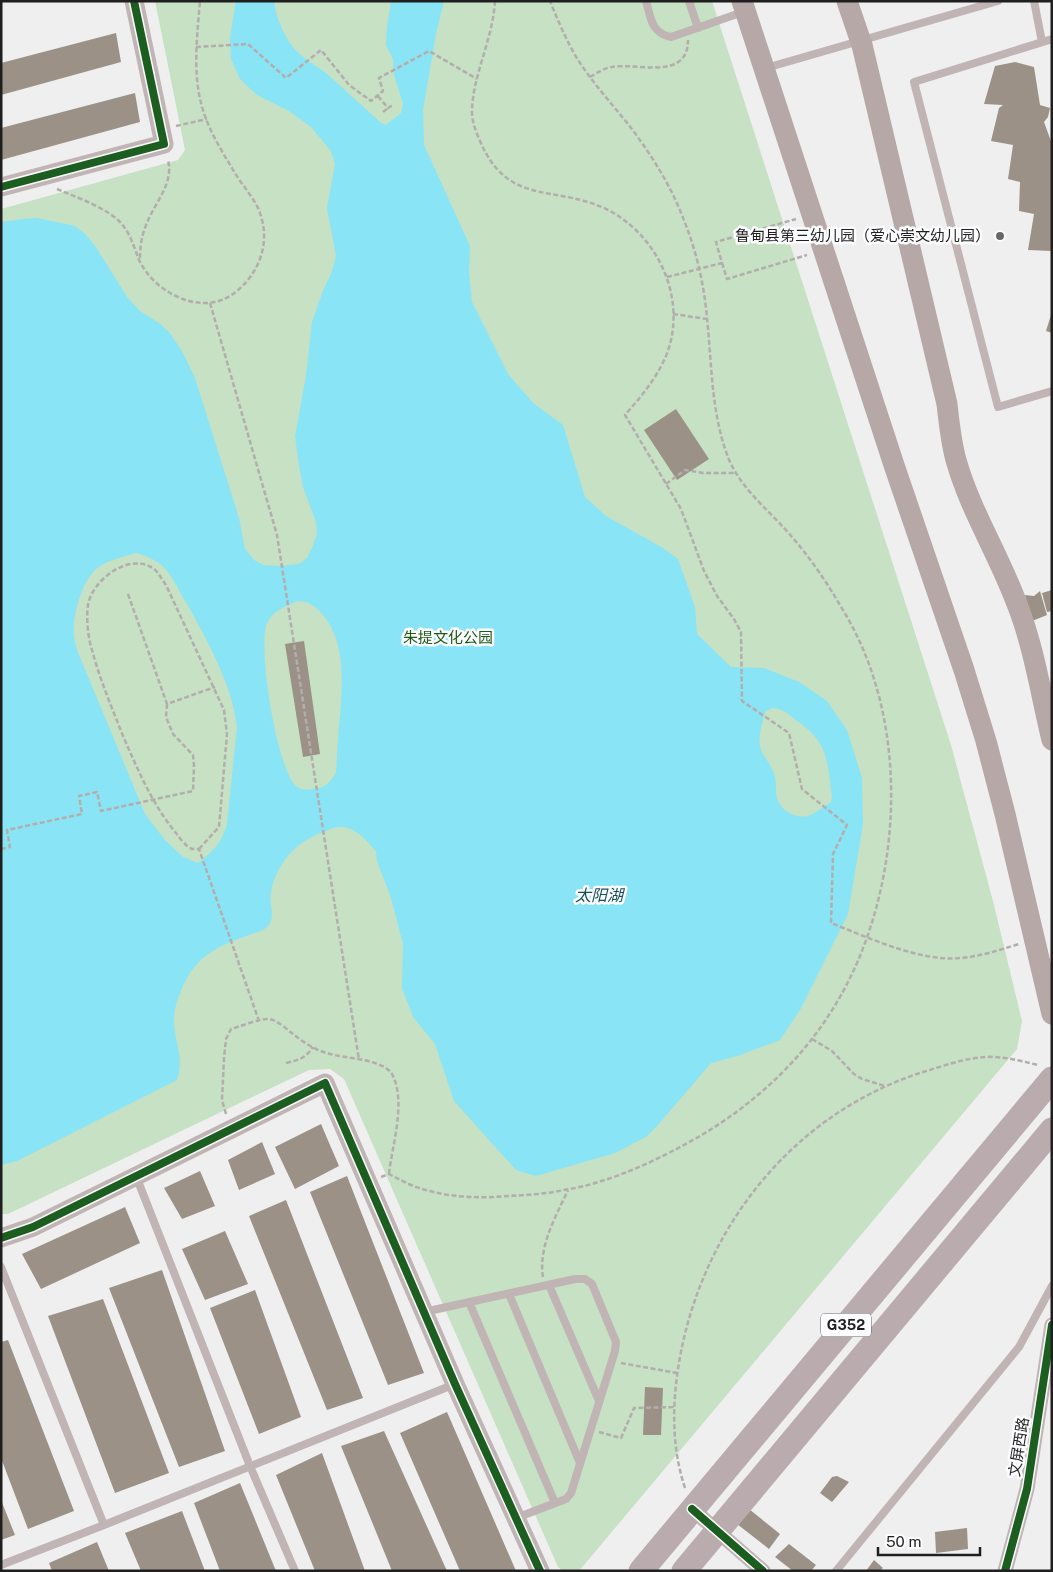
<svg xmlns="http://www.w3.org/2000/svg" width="1053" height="1572" font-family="'Public Sans','Noto Sans SC',sans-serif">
<rect width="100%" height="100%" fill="#efeff0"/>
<!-- green -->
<path fill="#c6e1c3" d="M155,1H712L951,745L994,905L1022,1021L1017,1049L579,1571H563L558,1567L344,1079L330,1069L309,1070L8,1214H1V209L178,160L185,150Z"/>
<!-- water -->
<path fill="#89e4f5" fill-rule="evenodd" d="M236,1H274C276,19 287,44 301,55C309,62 318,67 326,73C344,89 362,106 380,122L386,125L401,113L403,104L394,75L393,59L386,45L387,27L391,1H444L436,34L423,110L424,145L470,246L469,272L472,302L508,374L533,403L563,425L585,497L606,516L663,548L678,559L695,607L697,634L731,667L764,668L799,682L827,701L847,730L862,778L863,824L848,914L800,1010L780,1040L737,1056L711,1063L657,1126L646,1137L615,1153L536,1176L516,1170L454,1101L435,1044L413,1017L402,988L403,944L391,898L377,861L376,851C366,840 355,826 339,827C333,827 326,831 321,833C295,842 276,865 271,892C268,907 279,920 263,930C225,944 197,950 181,991C176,1002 174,1011 174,1024C176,1046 184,1058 177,1080L17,1161L1,1165V222L23,219L37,218L75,226L85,234L96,247L127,297L140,311L159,323L169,332L182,351L195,378L239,518L245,549L254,560L263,565L279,566L299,564L307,558L312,548L317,534L316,522L303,487L299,466L295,436L306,376L312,322L324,288L331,274L336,256L327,208L335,164L331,151L311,127L289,111L257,95L240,79L231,59L230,38ZM136,553C149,557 160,561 168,572C175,581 180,593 186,602C206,638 233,686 237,727L227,824C222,842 213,852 198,863L183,857L165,840L145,814L77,650C76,645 74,640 74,635C72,616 82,581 96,569C108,560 122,557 136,553ZM297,601C309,601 315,606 323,615C350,647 341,700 338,739C337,750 337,762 336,773C329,784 325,788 312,789C307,790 302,790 297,787C277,772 257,646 267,623C273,610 285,607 297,601ZM772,708C782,708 788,714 796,720C829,743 827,760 832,797L831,802C824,806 815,814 808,816C795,819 780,810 777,798C775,790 777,782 774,774C772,766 765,759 761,750C757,738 762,724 765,712Z"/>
<!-- building -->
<path fill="#9b9186" d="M116,33L121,62L1,95V63Z
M1015,62L1034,67L1040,105L1050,108L1048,117L1044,122L1052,144V251L1028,250L1034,214L1019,211L1020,182L1008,179L1013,145L991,141L999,108L1003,105L984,104L995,66Z
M135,93L140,122L1,160V128Z
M1051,315H1052V333L1046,331Z
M676,409L709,459L677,480L644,430Z
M1052,590V611L1047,612L1042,593Z
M1040,591L1047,615L1032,621L1025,595L1034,596Z
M304,641L320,754L303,757L285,644Z
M321,1124L339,1166L295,1189L275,1147Z
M262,1142L275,1174L239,1190L228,1160Z
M200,1171L215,1206L182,1219L164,1188Z
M347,1176L424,1373L388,1385L310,1192Z
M286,1200L363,1398L327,1410L249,1216Z
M125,1207L140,1243L41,1289L22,1254Z
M225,1231L248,1284L205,1300L182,1249Z
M162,1270L225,1451L179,1467L109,1288Z
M255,1290L301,1417L259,1434L210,1308Z
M103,1299L169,1473L115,1493L48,1316Z
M8,1340L74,1511L28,1529L1,1458V1342Z
M645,1387L663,1388L661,1435H643Z
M447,1412L516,1571H460L400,1433Z
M384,1431L447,1571H392L341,1446Z
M322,1453L365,1571H315L276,1475Z
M837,1476L849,1482L832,1502L820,1493L832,1477Z
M240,1483L276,1571H220L194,1503Z
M1,1500L15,1535L1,1540Z
M749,1509L780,1534L769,1549L737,1524Z
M182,1511L205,1571H141L125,1533Z
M967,1528L968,1549L936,1553L935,1532Z
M97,1542L109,1571H52L49,1563Z
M789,1544L816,1565L811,1571H793L775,1557Z
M874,1560L883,1568L880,1571H866Z"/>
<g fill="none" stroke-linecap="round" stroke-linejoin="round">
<!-- path -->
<path stroke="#b4adad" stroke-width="2.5" stroke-dasharray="5 2.5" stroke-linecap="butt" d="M495,1C493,39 472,77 472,112C472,122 476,132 480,141C509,209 557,183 610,211C660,238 688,302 666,356C656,379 641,397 625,415L681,509L704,571L717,596L734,619L741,632L742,701L789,733L802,789L847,825L833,854L831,923C867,937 920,962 959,958C979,957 999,950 1019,944
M196,47L248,44L286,78L321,50L349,85L371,101L383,91L379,78L429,51L477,79
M590,77C597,73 604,68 612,67C635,62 688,82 688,40
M378,96L388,108L393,105
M383,112L388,108
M176,126L207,119
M57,189C76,197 107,208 121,223C130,233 134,247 139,260C148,278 162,290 180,298C200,306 220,305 237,291C262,270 272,237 257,206C250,193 239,181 232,168C221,150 209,130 203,110C192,75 197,38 200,1
M140,258C140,246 142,234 147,223C155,202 174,184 168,160
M722,263L727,279L807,255
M667,277L722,263L716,242L796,219
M210,303L277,535L359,1060
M673,314L707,319
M666,484L685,470L703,473H736
M128,594L167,704L215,687
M1,849L10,847L7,830L82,814L79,796L97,792L101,811L193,791L194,766L193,755L173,734L166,717L167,704
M199,849L219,827L227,734L224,710L166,585C162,580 159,573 154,569C130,551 92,580 88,605C86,619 88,637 92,650C100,680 112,708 123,736C138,770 152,804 176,833C180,838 185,846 192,849C192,849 198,849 199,849L259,1021
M812,1039L832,1051L854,1074L862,1079L885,1086
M286,1063C299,1060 306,1058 313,1047
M226,1114L222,1100L224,1058L226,1039L231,1029C238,1027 262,1018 268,1019C278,1020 286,1029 293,1034C303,1042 315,1050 327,1053C344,1059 385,1058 393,1076C406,1104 392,1145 389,1174
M381,1177L389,1174C397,1178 404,1182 411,1185C441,1197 476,1199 508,1196C527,1195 546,1194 564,1190C610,1183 660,1159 700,1136C754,1104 801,1061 834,1007C902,897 913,731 847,617C831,589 813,561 792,537C771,512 744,492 730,462C711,417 712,365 707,318C704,285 697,253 685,223C672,187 651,154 628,124C611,103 593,83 578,60C567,42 558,21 550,1
M543,1277C538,1247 556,1216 568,1190
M621,1363L677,1373
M599,1432L621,1438L634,1408L674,1407
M685,1488C671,1446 672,1401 680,1357C704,1226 794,1113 923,1072C943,1066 965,1058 986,1057C1003,1056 1021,1061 1038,1065"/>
<!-- service -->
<path stroke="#c0b4b4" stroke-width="8" d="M646,1C651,18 651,33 671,37L743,12
M689,1L698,28
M1034,1L1042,42
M1052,39L914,82L998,407L1052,391
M766,68L998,1
M136,1176L250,1466L295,1571
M1,1267L104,1525L1,1565
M549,1285L599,1401
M509,1294L580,1463
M469,1302L555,1503
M424,1312L575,1279H585L592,1284L616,1342L615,1351L571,1493L566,1499L516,1518
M104,1525L455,1384
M836,1571L1019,1347L1052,1286"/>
<!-- minor -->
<path stroke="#c0b4b4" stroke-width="15" d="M692,1509L763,1571
M1005,1571L1027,1489L1052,1325"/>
<!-- tertiary -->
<path stroke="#c0b4b4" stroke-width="19" d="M1,187L164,144L134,1
M1,1238L33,1227L325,1083L455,1384L540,1571"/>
<!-- secondary -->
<path stroke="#b7a8a8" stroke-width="21" d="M742,1L895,468L964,670L986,741L1005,814L1052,1014
M847,1L862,45L947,404C949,423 951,442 956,460C970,510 999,555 1017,604C1034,647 1041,695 1052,740"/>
<!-- trunk -->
<path stroke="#baacae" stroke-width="25" d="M641,1571L1052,1079
M684,1571L1052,1130"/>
<defs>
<path id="cycleway" d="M1,187L164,144L134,1
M1,1238L33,1227L325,1083L455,1384L540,1571
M692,1509L763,1571
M1005,1571L1027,1489L1052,1325"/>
</defs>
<!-- cycleway casing -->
<use href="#cycleway" stroke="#fcfcfe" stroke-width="11"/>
<!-- cycleway -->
<use href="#cycleway" stroke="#1b5e20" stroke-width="8"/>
</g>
<!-- markers -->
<circle fill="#686868" stroke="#fcfcfe" stroke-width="2" cx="1000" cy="236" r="5"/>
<g text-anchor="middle" stroke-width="5" stroke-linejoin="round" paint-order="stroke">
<!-- shield labels -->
<rect fill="#fcfcfe" stroke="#616162" stroke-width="1" x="821" y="1313.5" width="50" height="23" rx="4"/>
<g font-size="14" font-weight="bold" fill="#1f1f1f">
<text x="846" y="1330">G352</text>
</g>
<!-- poi labels -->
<g font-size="15" fill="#1f1f1f" stroke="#fcfcfe" text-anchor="end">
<text x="990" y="241">鲁甸县第三幼儿园（爱心崇文幼儿园）</text>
</g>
<!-- park labels -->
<g font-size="15" fill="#1c5a16" stroke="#fcfcfe">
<text x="448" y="643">朱提文化公园</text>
</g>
<!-- street labels -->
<g font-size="15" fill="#1f1f1f" stroke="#fcfcfe">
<text transform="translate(1019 1447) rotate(-81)" y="5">文屏西路</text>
</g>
<!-- water labels -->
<g font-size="16" font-style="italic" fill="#154e58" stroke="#fcfcfe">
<text x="599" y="901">太阳湖</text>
</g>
</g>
<!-- border -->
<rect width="1053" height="1572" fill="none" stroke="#1f1f1f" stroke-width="5"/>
<!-- scale -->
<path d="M878 1547v8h102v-8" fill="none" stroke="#1f1f1f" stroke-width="2.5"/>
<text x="886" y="1547" font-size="15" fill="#1f1f1f" stroke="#fcfcfe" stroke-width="4" paint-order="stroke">50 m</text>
</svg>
